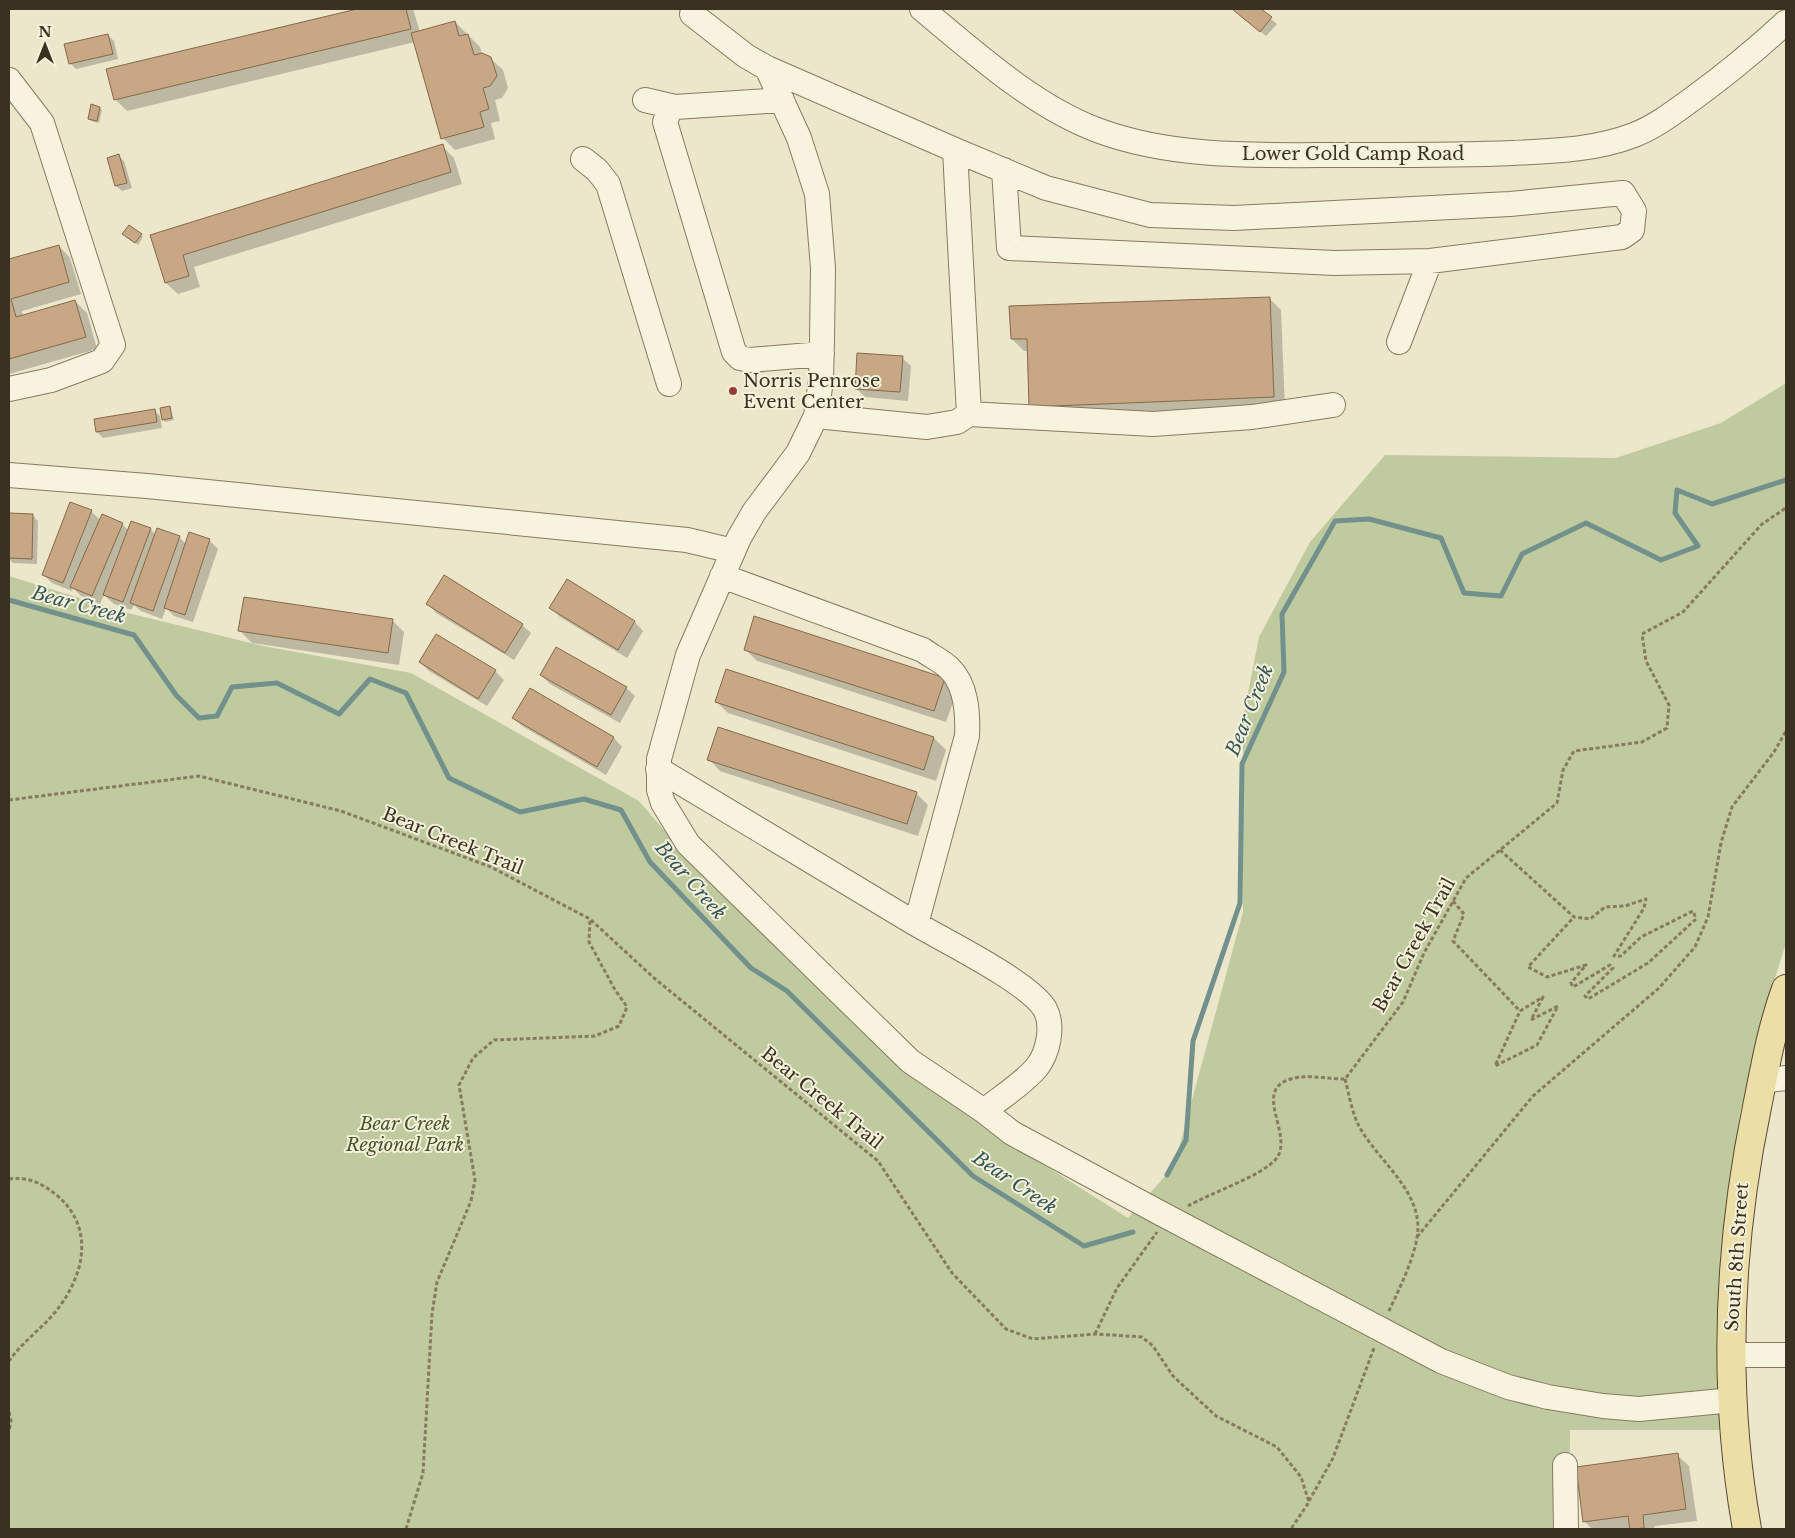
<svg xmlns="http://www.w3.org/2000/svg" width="1795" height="1538" font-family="'Libre Baskerville',serif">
<rect width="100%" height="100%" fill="#ece6cb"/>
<!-- green -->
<path fill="#c0ca9f" d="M1786,383V943L1765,1010L1740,1113L1721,1251L1720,1313L1728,1430H1570L1569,1529H9V576L124,612L263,646L411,673L639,801L690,860L900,1066L992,1132L1128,1218L1174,1166L1243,912V719L1259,637L1310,542L1385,455L1616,458L1721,423Z"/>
<!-- shadow -->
<path fill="#0003" d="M362,9H413L420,32L455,22L480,47L482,54L490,58L503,70L508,88L502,98L495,100L500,121L491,123L495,139L455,150L443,138L415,42L127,111L115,99L108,70Z
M1233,9H1259L1277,24L1266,36Z
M108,35L114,41L118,59L76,69L70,63Z
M100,108L102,110L99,123L91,121L89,118Z
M442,146L454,158L462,184L194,267L200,287L178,294L166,283L151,236Z
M118,156L124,161L132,188L122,191L116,186Z
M141,235L143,237L138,245L126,236Z
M59,246L70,258L81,294L22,311L23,316L75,301L87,313L97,349L9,374V260Z
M1269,298L1281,310L1285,409L1043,418L1029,351H1024L1012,339Z
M902,358L911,366L908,401L865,397L856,388Z
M169,407L174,420L165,422L160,416L162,428L103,438L97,432L95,420L154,410L163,419Z
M91,511L101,521L122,524L129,531L150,529L156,535L179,537L186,544L209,540L218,549L193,622L174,616L166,608L162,619L141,611L134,605L131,610L114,604L104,595L100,604L81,596L73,588L72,591L52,583L43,574Z
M9,514L32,515L38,521L37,564L13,563L9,559Z
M568,581L635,622L643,631L627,658L560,617L551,608Z
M428,604L522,625L531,633L514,660L436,613Z
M392,620L404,632L399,665L252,643L240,631Z
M745,649L945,679L957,691L946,722L757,661Z
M420,662L495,671L504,680L487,706L429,671Z
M727,671L934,738L946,750L936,781L728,713L716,701Z
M541,675L626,688L635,696L620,723L550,684Z
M530,690L614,738L622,747L606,775L522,726L513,718Z
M709,759L916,793L928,805L918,836L720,771Z
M1677,1455L1689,1466L1697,1521L1654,1526L1655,1529H1592L1585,1522Z"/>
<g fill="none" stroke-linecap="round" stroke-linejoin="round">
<!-- stream -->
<path stroke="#72908c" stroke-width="5" d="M9,600L134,635L176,695L199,718L217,716L232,687L277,683L339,714L370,679L406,693L449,778L520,812L584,799L621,810L650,862L751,968L787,991L973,1176L1084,1246L1133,1232
M1167,1175L1186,1140L1193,1041L1240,903L1242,764L1284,672L1282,614L1335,521L1369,519L1441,538L1464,593L1501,596L1522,554L1586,523L1661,560L1698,546L1675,513L1677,490L1712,504L1786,480"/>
</g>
<!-- building -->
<path fill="#c8a884" stroke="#866848" d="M357,9H406L411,29L114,100L106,69Z
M1232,9H1261L1272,17L1260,32Z
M455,21L459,36L468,34L474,55L482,53L491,57L497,76L490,86L483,88L489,109L480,112L484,127L441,139L411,33Z
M108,34L113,54L69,64L64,44Z
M91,104L100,107L97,121L88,119Z
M443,144L451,172L183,255L189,276L165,283L150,235Z
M119,154L127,183L115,186L107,158Z
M129,225L142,234L135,243L122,234Z
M59,245L69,282L11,299L16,317L75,300L86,337L9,359V259Z
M1270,297L1274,397L1029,407L1027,339H1011L1009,306Z
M857,353L903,356L900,392L855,389Z
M170,406L172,418L162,420L160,408Z
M155,409L157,422L96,432L94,419Z
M70,502L92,510L63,583L42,575Z
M9,513L33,514L32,559L9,558Z
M102,514L123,523L92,596L70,587Z
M131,521L151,528L123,602L103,595Z
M157,528L180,536L153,611L130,603Z
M189,532L210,539L185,615L164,608Z
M444,575L523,624L505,653L426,604Z
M567,579L635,621L618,650L549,608Z
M244,597L393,619L388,653L238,631Z
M754,616L945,678L934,711L744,650Z
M436,634L496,670L478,699L419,662Z
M556,647L627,687L611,715L540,675Z
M726,669L934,737L924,770L715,702Z
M530,688L614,737L597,767L512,718Z
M718,727L917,792L907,824L707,760Z
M1678,1453L1686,1509L1643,1515L1644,1528L1634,1529H1630L1628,1516L1583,1522L1576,1467Z"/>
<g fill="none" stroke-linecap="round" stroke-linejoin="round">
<defs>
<path id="minor" d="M922,9C974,52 1033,106 1097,130C1182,162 1280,154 1370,155C1418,155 1465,155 1513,153C1554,151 1595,150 1634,135C1655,127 1673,113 1691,100C1724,76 1756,50 1786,22
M692,14L746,56L767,68L799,138L817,194L823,268L822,340L821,380L816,416L798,453L754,512L739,538L688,655L659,759V790L663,803L688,844L910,1061L984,1111L1012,1133L1162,1214L1441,1361L1508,1387L1548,1397L1603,1406L1639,1409L1733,1400
M767,68L955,150L969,414L957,422L927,427L816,416
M645,100L675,107
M782,100L675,107L670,110L665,122L734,352L740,358L750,360L822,354
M955,150L1046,188L1150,215L1234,218L1510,204L1623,193L1634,211L1632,230L1622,237L1430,261L1335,263L1009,248L1004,170
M583,159L597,170L608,184L669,384
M1399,342L1430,261
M9,389L51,380L102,361L113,345L42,123L9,80
M969,414L1153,424L1252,417L1333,405
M9,475L147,486L687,540L733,551
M658,769L916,924L967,736C968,714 967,685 949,668C942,661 931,656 923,650L722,576
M916,924C945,941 1030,983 1045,1009C1054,1026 1048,1053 1037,1067C1023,1084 1001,1097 984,1111
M1762,1081L1786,1078
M1730,1355H1786
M1565,1465L1566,1529"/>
<path id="major" d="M1747,1529C1722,1388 1728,1247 1757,1107C1765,1067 1772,1027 1786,989"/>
</defs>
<!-- minor casing -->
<use href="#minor" stroke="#887a60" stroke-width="26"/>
<!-- major casing -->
<use href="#major" stroke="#574834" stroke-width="30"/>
<!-- path -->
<path stroke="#887a60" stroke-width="3" stroke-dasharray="4 2.5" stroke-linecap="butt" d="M9,800L199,776L341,811L491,867L590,919L654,978L878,1161L952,1273L1006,1329L1033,1339L1095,1334L1142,1337L1153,1346L1173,1376L1216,1416L1277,1447L1301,1477L1309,1502L1291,1529
M1500,850L1574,917L1590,919L1605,907L1625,906L1646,899L1644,908L1614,956H1621L1641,937L1693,911L1696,919L1648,963L1588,999L1585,996L1613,968L1610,965L1573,987L1571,983L1586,965L1547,977L1528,967L1574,917
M1453,901L1464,914L1453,941L1520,1011
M1543,997L1531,1020L1558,1006L1537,1045L1495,1066L1520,1011Z
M1345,1079C1349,1094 1352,1113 1359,1126C1378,1162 1425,1192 1417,1238C1412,1264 1399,1289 1388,1313
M9,1179C30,1176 45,1185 60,1198C97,1233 82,1282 51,1317C37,1332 21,1344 9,1361
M1188,1206C1210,1193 1262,1176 1276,1159C1295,1136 1251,1090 1291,1079C1306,1074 1328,1079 1345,1079L1403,1002L1424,953L1466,878L1557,803L1563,770L1574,751L1642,742L1667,728L1669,705L1646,661L1642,634L1683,612L1762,524L1786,508
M1417,1237L1533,1096L1659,988L1695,947L1708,917L1721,843L1732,807L1774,752L1786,731
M1095,1334L1117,1288L1157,1232
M9,1412L11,1421L9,1431
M1309,1501L1333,1458L1374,1348
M406,1529L423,1473L432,1314L437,1282L471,1201L475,1180L459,1085L473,1058L494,1040L595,1036L619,1026L627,1007L614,988L589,942L590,919"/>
<!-- minor -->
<use href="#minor" stroke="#f7f3de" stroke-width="24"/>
<!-- major -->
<use href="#major" stroke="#ecdea7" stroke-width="28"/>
</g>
<!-- markers -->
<circle fill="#943e34" stroke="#f4f0da" stroke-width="2" cx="733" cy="391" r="5"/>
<g text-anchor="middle" stroke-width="4" stroke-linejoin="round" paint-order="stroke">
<!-- street labels -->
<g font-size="18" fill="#3a3122" stroke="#f4f0da">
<text x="1353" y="160">Lower Gold Camp Road</text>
<text transform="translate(453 841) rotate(22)" y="6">Bear Creek Trail</text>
<text transform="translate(1414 945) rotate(-61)" y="6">Bear Creek Trail</text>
<text transform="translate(822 1098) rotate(39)" y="6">Bear Creek Trail</text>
<text transform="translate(1737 1257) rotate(-86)" y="6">South 8th Street</text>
</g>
<!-- poi labels -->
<g font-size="18" fill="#3a3122" stroke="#f4f0da" text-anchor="start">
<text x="743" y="387">Norris Penrose<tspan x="743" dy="21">Event Center</tspan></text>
</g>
<!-- park labels -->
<g font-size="18" font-style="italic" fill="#46552a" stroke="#f4f0da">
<text x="405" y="1130">Bear Creek<tspan x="405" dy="21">Regional Park</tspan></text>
</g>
<!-- water labels -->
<g font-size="19" font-style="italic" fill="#335759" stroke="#f4f0da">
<text transform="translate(79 604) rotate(15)" y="7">Bear Creek</text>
<text transform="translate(1249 710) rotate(-68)" y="7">Bear Creek</text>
<text transform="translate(691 880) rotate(49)" y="7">Bear Creek</text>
<text transform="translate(1015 1182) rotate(34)" y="7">Bear Creek</text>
</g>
</g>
<!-- border -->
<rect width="1795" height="1538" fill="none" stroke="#3a3122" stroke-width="20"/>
<!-- north arrow -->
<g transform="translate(45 45)" stroke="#f4f0da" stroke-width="4" paint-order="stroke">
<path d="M0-4L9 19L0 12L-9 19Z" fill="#3a3122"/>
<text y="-8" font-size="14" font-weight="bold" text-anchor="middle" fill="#3a3122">N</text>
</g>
</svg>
